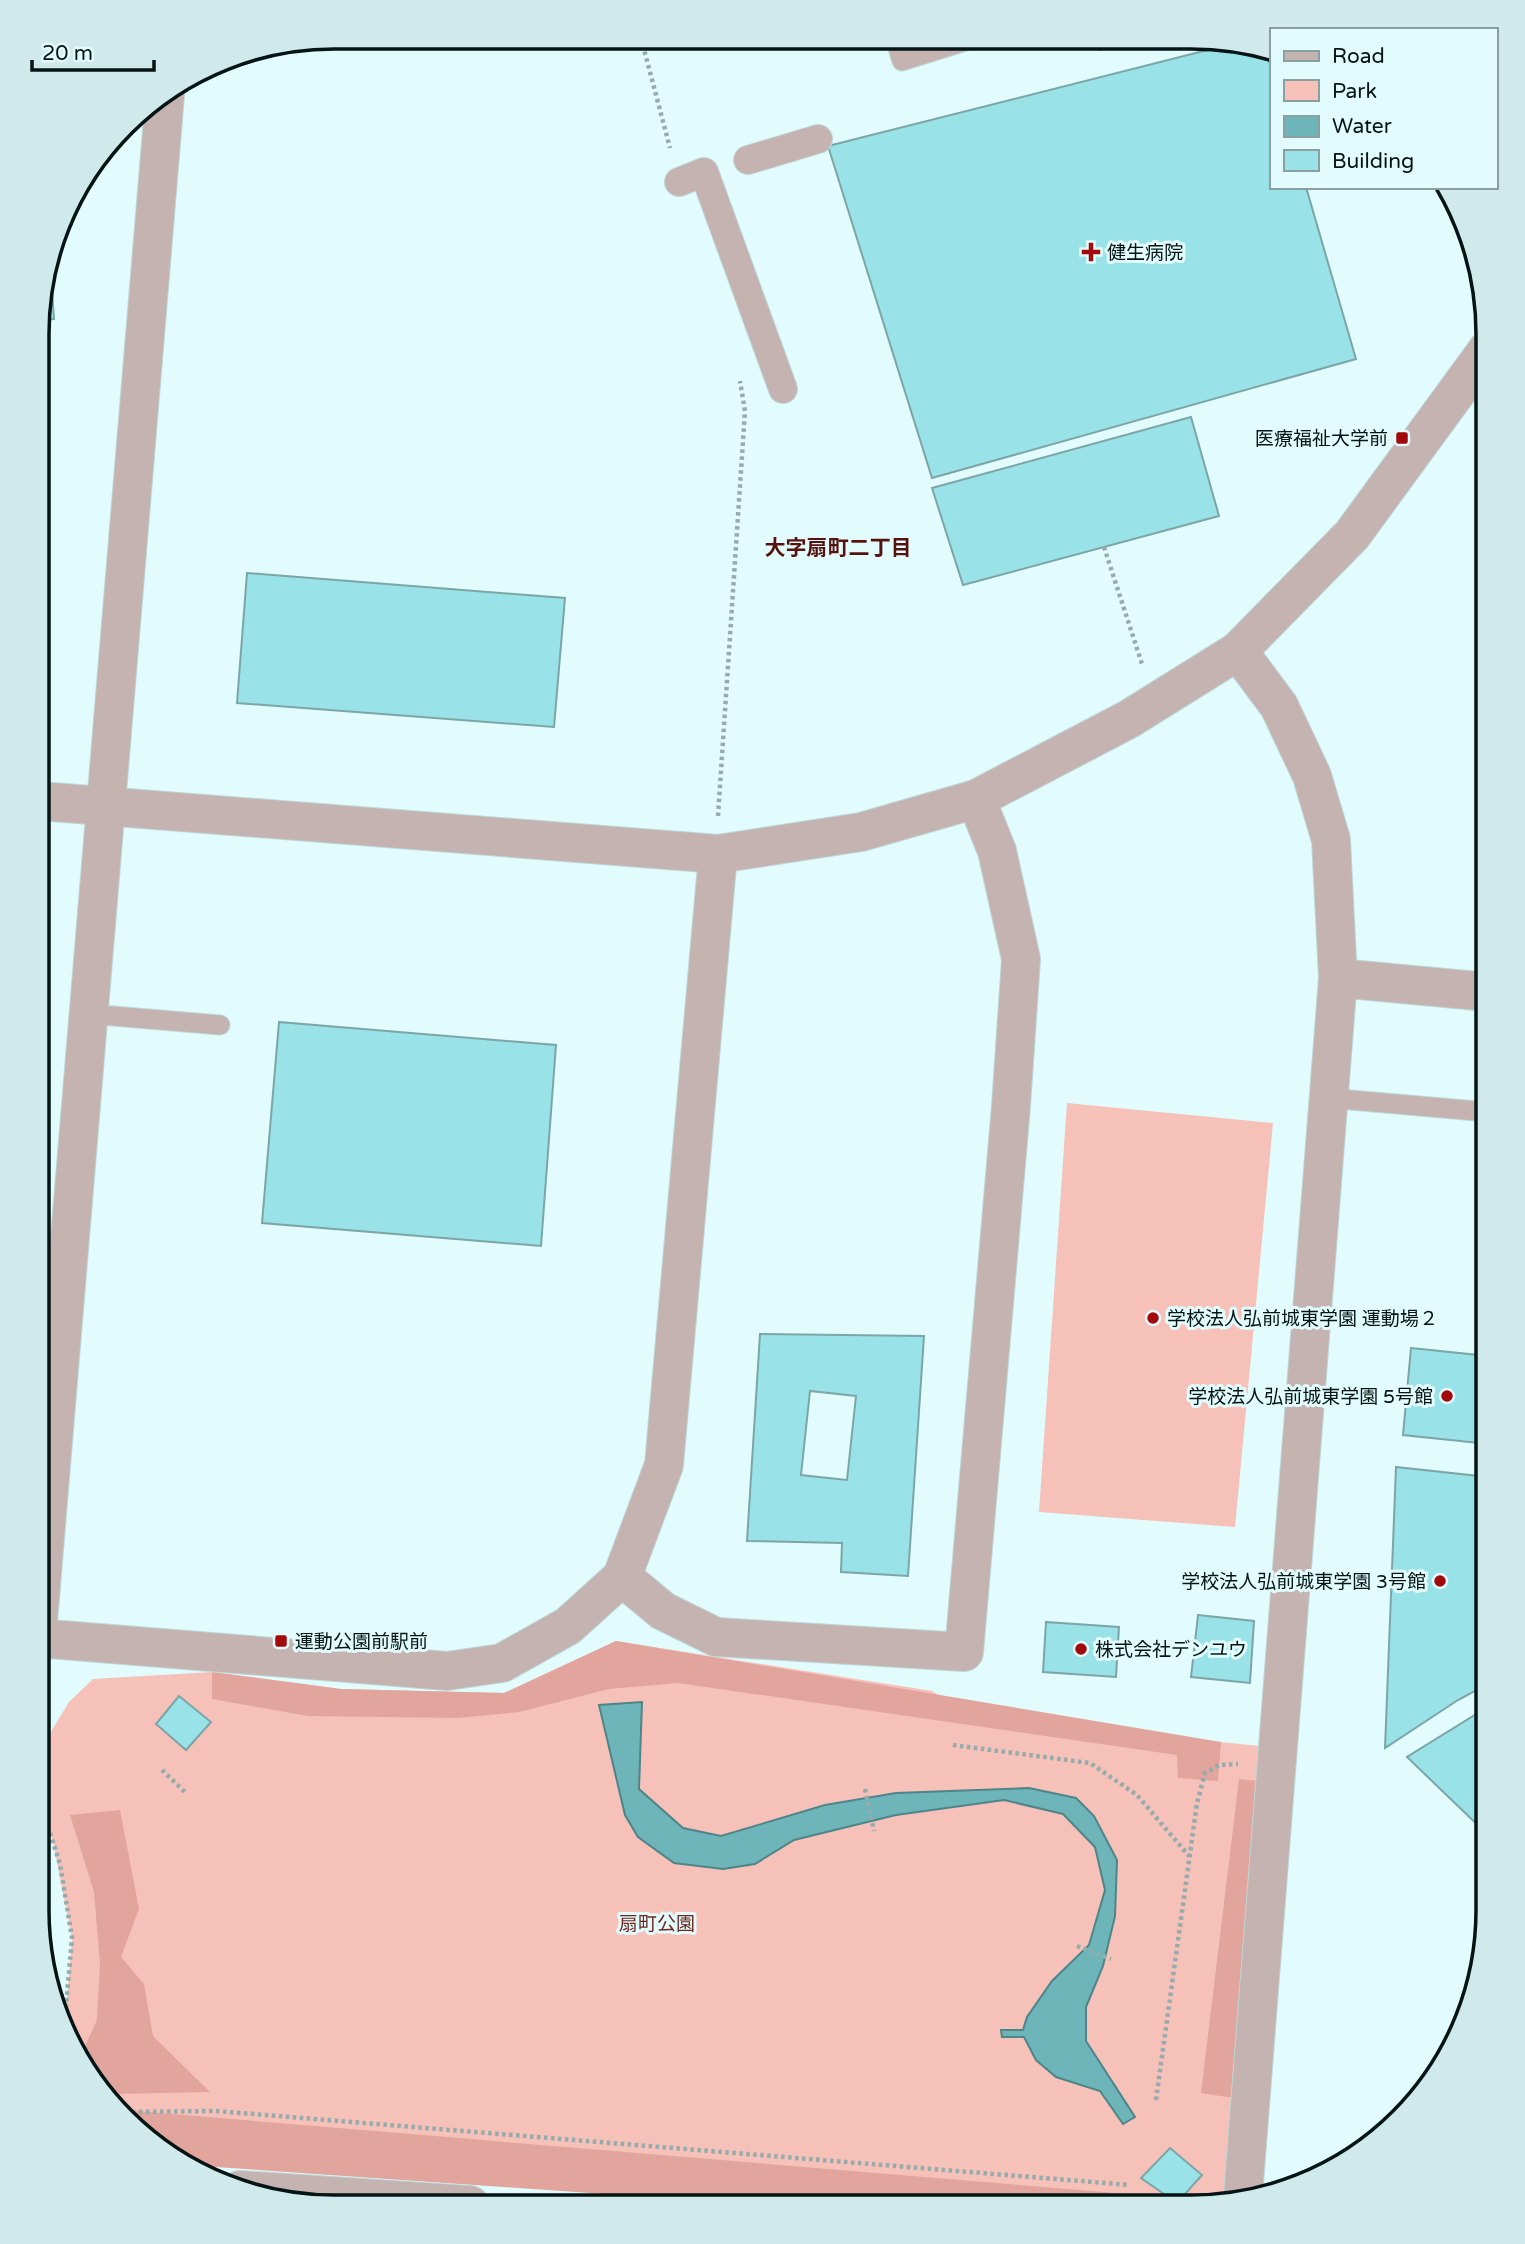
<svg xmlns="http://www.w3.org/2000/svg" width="1525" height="2244" font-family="'Varela Round','Noto Sans JP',sans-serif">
<rect width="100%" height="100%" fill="#e2fcfd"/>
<!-- green -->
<path fill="#f6c1b9" d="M1067,1103L1273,1123L1235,1527L1039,1512Z
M616,1641L932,1691L973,1717L1279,1748L1240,2099L1225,2199L1191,2207L805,2206L154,2146L67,2041L64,2029L72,1938L53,1842L37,1793V1755L69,1702L93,1679L212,1672L341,1689L504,1693Z"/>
<!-- forest -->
<path fill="#e1a59d" d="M616,1641L1221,1742L1218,1781L1178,1778L1177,1755L678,1683L609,1689L519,1712L458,1718L308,1716L212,1699V1672L341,1689L504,1693Z
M1239,1779L1276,1783L1240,2099L1201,2093Z
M120,1810L139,1909L121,1957L144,1984L153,2036L210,2092L111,2094L80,2057L97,2020L100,1963L94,1892L70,1815Z
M124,2110L1140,2195V2207L776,2206L187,2165L154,2146Z"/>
<!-- water -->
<path fill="#6eb5ba" stroke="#4e8588" stroke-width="2" d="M642,1702L639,1789L683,1828L721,1836L825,1805L896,1793L1029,1788L1076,1798L1094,1816L1117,1860L1115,1916L1103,1966L1086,2007V2041L1135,2117L1123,2124L1100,2091L1056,2077L1036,2060L1024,2037H1002L1001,2030H1023L1027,2017L1052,1981L1089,1945L1105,1890L1095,1847L1063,1814L1004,1800L896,1815L794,1840L755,1864L723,1869L674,1863L638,1837L625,1815L599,1705Z"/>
<!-- building -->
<path fill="#99e2e7" stroke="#7ca5a7" stroke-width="2" fill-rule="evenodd" d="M1095,39H1140L1099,50Z
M1239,42L1266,49L1271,68V187H1306L1356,359L932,478L828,146Z
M50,262L54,319L39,320V295Z
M1191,417L1219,516L963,585L932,488Z
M247,573L565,598L554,727L237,703Z
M279,1022L556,1045L541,1246L262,1223Z
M760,1334L924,1336L908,1576L841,1572L842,1543L747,1541ZM810,1391L856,1396L847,1480L801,1475Z
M1411,1348L1488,1356V1444L1403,1435Z
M1396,1467L1488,1477V1684L1458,1700L1385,1748Z
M1198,1615L1254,1621L1250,1683L1191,1677Z
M1046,1622L1119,1627L1116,1677L1043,1672Z
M179,1696L211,1722L186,1750L156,1724Z
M1478,1713L1488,1721V1835L1407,1757Z
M1170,2148L1202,2175L1177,2203L1141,2178Z"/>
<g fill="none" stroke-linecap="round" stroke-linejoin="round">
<defs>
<path id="service" d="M895,38L902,61L972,39
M89,1014L220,1025
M1328,1098L1488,1112"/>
<path id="pedestrian" d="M748,160L818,139
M679,182L704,172L783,389"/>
<path id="minor" d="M1238,651L1279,706L1312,776L1331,840L1338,978L1243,2195
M1338,978L1488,992
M622,1577L663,1611L716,1637L964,1652L1011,1106L1021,959L997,851L976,799
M240,2190L470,2205"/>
<path id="tertiary" d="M39,801L718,854L861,832L976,799L1129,719L1238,651L1352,535L1488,349
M37,1634L165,95
M37,1638L447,1671L502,1663L568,1626L622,1577L664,1465L718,854"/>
</defs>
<!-- service casing -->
<use href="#service" stroke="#bfd7d8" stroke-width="21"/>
<!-- pedestrian casing -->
<use href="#pedestrian" stroke="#bfd7d8" stroke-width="30"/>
<!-- minor casing -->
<use href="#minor" stroke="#bfd7d8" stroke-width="40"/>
<!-- tertiary casing -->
<use href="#tertiary" stroke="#bfd7d8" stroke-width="40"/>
<!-- path -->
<path stroke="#95abac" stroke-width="4.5" stroke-dasharray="3.5 3.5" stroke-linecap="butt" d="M641,38L670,148
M1104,547L1142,664
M718,816L745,411L740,381
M953,1745L1090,1763L1137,1795L1189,1856
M162,1770L187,1794
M865,1789L874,1831
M37,1793L60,1864L72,1938L64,2029
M1077,1946L1111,1959
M1156,2100L1197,1803L1205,1773L1219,1765L1238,1764
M125,2112L216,2111L1130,2185"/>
<!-- service -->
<use href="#service" stroke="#c4b3b0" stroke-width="19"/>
<!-- pedestrian -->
<use href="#pedestrian" stroke="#c4b3b0" stroke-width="28"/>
<!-- minor -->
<use href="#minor" stroke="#c4b3b0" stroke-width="38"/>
<!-- tertiary -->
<use href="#tertiary" stroke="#c4b3b0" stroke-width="38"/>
</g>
<!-- markers -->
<g fill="#a30a0c" stroke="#e2fcfd" stroke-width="2.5">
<path d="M1087.5 241.5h7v7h7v7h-7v7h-7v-7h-7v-7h7z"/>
<rect x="1395" y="431" width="14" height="14" rx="3.5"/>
<circle cx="1153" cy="1318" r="7"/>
<circle cx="1447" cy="1396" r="7"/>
<circle cx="1440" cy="1581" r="7"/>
<rect x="274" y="1634" width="14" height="14" rx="3.5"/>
<circle cx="1081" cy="1649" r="7"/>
</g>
<g text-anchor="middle" stroke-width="6" stroke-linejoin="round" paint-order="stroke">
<!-- poi labels -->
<g font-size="19" fill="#051415" stroke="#e2fcfd" text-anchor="start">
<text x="1107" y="259">健生病院</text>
<text x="1388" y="445" text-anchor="end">医療福祉大学前</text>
<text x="1167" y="1325">学校法人弘前城東学園 運動場２</text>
<text x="1433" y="1403" text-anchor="end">学校法人弘前城東学園 5号館</text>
<text x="1426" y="1588" text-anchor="end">学校法人弘前城東学園 3号館</text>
<text x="295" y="1648">運動公園前駅前</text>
<text x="1095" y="1656">株式会社デンユウ</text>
</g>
<!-- park labels -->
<g font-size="19" fill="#6c261f" stroke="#e2fcfd">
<text x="657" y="1930">扇町公園</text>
</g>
<!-- neighbourhood labels -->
<g font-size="21" font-weight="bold" fill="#56120e" stroke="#e2fcfd">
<text x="838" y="555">大字扇町二丁目</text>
</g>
</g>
<!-- crop -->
<path d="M0 0H1525V2244H0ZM334 49H1191A285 285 0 0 1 1476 334V1910A285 285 0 0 1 1191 2195H334A285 285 0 0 1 49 1910V334A285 285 0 0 1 334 49Z" fill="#d0e9ea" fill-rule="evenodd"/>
<path fill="none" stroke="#051415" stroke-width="3.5" d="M334 49H1191A285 285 0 0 1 1476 334V1910A285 285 0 0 1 1191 2195H334A285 285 0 0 1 49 1910V334A285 285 0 0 1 334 49Z"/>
<!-- legend -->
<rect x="1270" y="28" width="228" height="161" fill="#e2fcfd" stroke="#8a9fa0" stroke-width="2"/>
<rect x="1284" y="51" width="35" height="10" fill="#c4b3b0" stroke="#8a9fa0" stroke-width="2"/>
<text x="1332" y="63" font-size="21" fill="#051415">Road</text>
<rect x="1284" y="80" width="35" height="21" fill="#f6c1b9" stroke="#8a9fa0" stroke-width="2"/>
<text x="1332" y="98" font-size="21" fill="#051415">Park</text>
<rect x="1284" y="116" width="35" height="21" fill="#6eb5ba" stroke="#8a9fa0" stroke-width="2"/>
<text x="1332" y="133" font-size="21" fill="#051415">Water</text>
<rect x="1284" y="150" width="35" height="21" fill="#99e2e7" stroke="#8a9fa0" stroke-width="2"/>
<text x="1332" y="168" font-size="21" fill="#051415">Building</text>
<!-- scale -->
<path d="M32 60v10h122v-10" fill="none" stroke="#051415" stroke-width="3.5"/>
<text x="42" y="60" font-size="21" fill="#051415" stroke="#e2fcfd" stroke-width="5" paint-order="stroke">20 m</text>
</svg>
